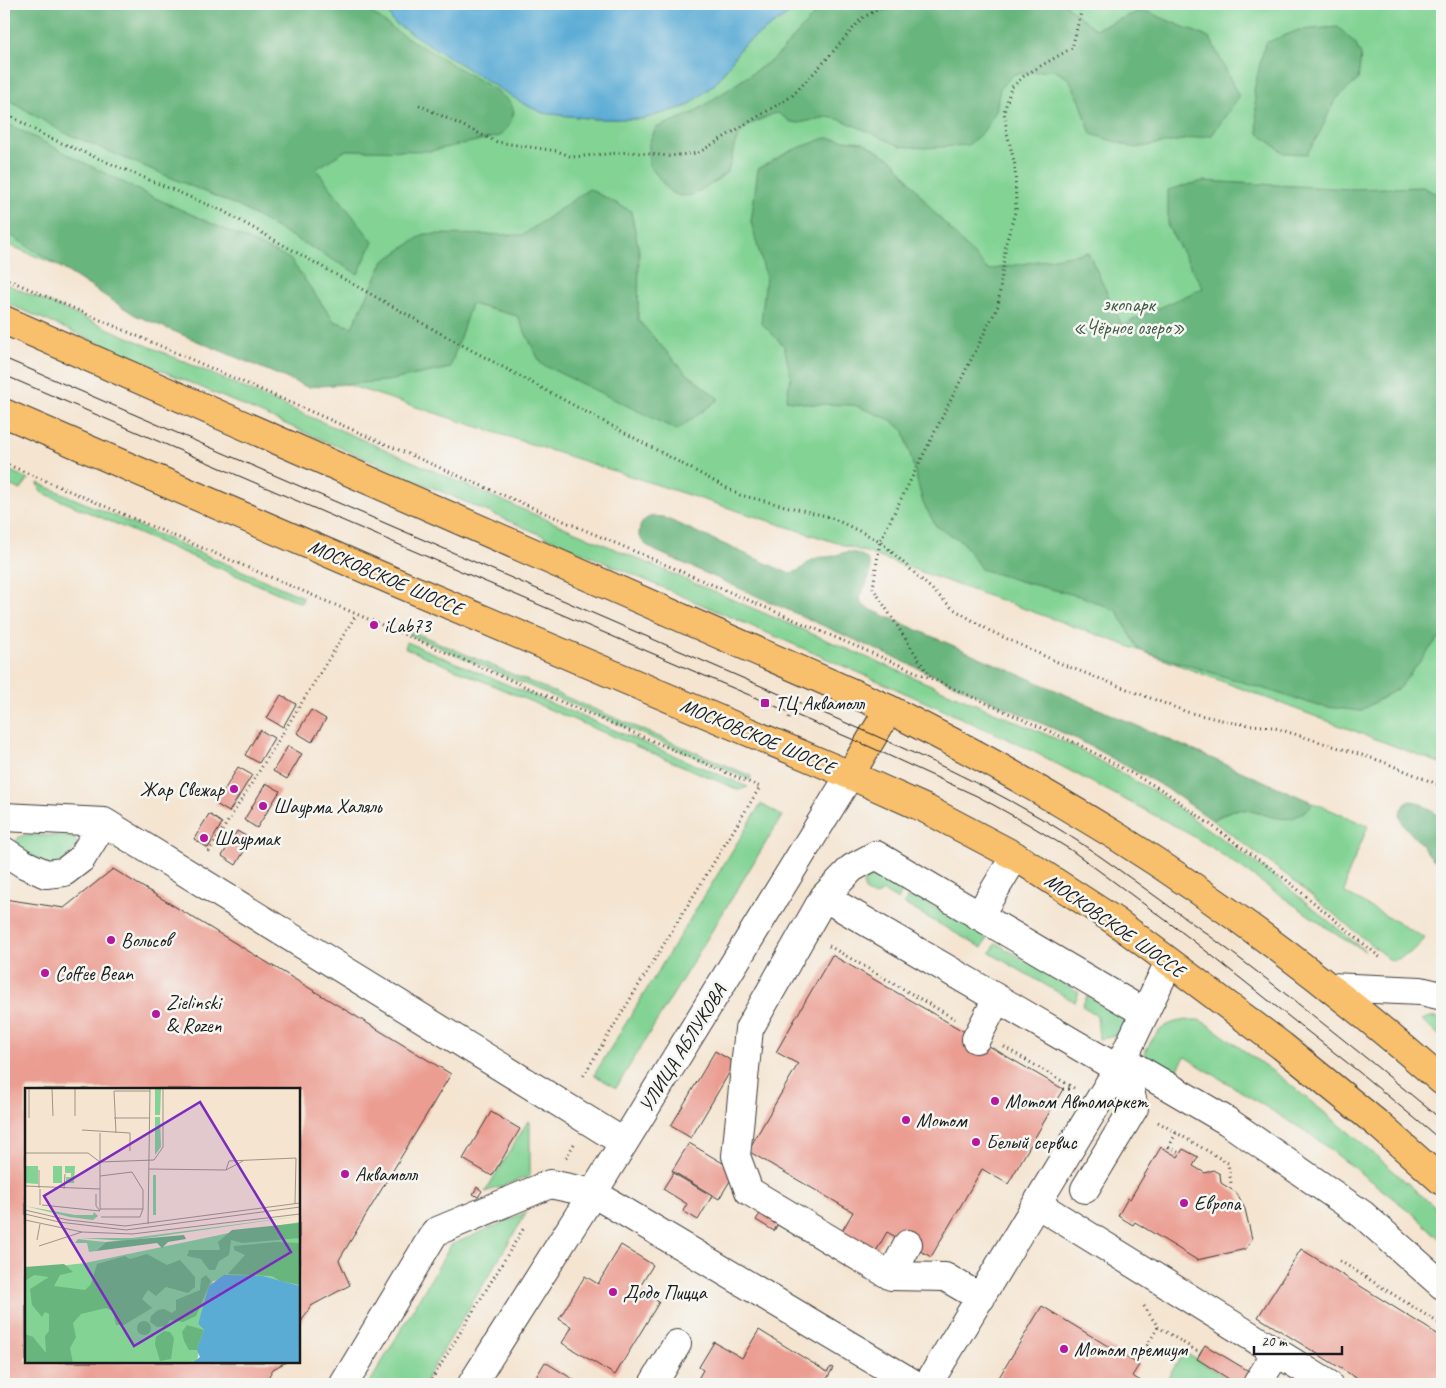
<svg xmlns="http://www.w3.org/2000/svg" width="1446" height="1388" font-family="Caveat,sans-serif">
<rect width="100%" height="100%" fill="#f6f6f2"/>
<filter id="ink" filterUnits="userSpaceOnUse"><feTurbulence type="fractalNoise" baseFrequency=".02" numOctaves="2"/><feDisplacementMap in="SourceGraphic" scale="10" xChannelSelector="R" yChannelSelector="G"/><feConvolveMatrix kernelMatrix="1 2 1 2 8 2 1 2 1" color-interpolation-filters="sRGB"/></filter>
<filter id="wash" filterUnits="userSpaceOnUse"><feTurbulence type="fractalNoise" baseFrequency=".0096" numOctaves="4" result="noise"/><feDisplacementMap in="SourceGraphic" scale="20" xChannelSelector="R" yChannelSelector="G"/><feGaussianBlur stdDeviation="1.12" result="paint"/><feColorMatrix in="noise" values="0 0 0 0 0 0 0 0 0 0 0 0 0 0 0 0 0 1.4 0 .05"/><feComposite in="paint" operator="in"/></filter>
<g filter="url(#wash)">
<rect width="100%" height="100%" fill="#f4e4d0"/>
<!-- green -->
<path fill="#82d394" stroke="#4f7858" d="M4,4H385L393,22L524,104L543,113L595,119H643L688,106L717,82L742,46L797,8L801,4H1442V764L1112,640L865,552L342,383L4,243Z
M4,283L473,488L1073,746L1160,795L1275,877L1365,951L1340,937L1211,847L1179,828L1019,744L885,684L4,302Z
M4,468L28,479L21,490L4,483Z
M38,483L303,597L301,603L41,492Z
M411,631L751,776L750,780L410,635Z
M407,642L748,787L739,790L405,648Z
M1314,803L1368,826L1347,877L1345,893L1425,938C1416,951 1405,957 1391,961L1285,874L1212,820L1233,810L1244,809L1274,817L1304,811Z
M761,804L782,816L616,1088L594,1075Z
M25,835L70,836L75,839L78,846L55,869L14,845L19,837Z
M881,871L879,875L903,889L898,900L883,891C876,897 873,897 866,892L863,884C867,875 871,872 881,871Z
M910,893L987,938L982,948L904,904Z
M996,943L1079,992L1075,1002L990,953Z
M1087,996L1103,1005L1109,1004L1125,1016C1126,1034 1114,1037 1099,1039L1097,1015L1082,1006Z
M1429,1017L1442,1019V1038L1422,1020Z
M1189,1020H1199L1207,1024L1282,1078L1357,1139L1438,1210L1442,1214V1241L1412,1213L1310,1134L1185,1057L1176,1072L1169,1073L1147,1059L1145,1052C1157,1030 1164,1022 1189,1020Z
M528,1121L530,1122V1176L485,1192Z
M527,1212L423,1384H369L451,1245Z
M1184,1352L1237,1384H1164Z"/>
<!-- forest -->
<path fill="#69b57e" stroke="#42684d" d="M4,4H360L396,31L497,91L511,103L514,112L509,126L500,136L430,151L346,150L316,169L373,242L358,274L238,206L61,131L4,97Z
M824,4H1064L1095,29L1143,10L1210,38L1239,97L1212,135L1135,148L1091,134L1080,101L1069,79L1054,70L1014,74L1000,88L996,111L983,132L968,145L925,148L900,146L842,120L827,117L799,123L791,122L778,113L773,114L747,126L739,135L734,146L731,162L727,172L716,181L693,195L680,196L670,192L649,165V143L656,128L693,113L775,58Z
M1338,27L1355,43L1361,55L1358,80L1335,100L1320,132L1307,154L1284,153L1258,133L1254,90L1265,43L1299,30Z
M4,122L142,192L290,259L334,321L352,327L384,261L424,234L523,235L589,189L631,211L639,251L638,320L685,372L719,399L677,430L541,364L517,316L471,304L450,368L387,381L307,387L135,315L4,231Z
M826,138L863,142L894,161L933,211L988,270L1088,252L1122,325L1203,288L1168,227V190L1203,181L1351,189L1423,187L1442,197V636L1436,641L1399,688L1360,711L1319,706L1139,650L1117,611L1083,597L1023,582L981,569L963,542L936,526L923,503L904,431L891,420L854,405L810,404L786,400L791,377L784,346L761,323L766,277L751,222L758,169L790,151Z
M652,516L663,517L788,573C801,573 804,564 814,559C820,556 826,558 833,556C838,555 843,552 848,552C859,552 873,558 870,572C869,580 863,589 860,597C860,603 862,605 867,608L1314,803C1307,809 1299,817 1291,818C1274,822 1251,806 1233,810C1226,812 1218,817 1212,820L1166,788L1079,740L656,551L645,544L639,537C639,526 641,520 652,516Z
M1410,801C1422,801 1432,812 1442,818V866C1432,860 1427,852 1420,843C1410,831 1387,815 1410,801Z"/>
<!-- water -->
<path fill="#5bacd5" stroke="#3c6478" d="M385,4H801L797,8L742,46L717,82L688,106L643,119H595L543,113L524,104L393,22Z"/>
<g id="blocks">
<!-- building -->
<path fill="#eb9d92" d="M281,695L296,704L283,727L267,718Z
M311,710L326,719L312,742L297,733Z
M260,730L274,738L259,763L245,755Z
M288,746L302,754L287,779L273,771Z
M238,767L252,775L229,812L216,804Z
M266,783L280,791L257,828L244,820Z
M209,814L222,823L208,848L194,839Z
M237,831L251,839L236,865L222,856Z
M113,869L451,1074L339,1260L350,1285L311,1306L299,1325V1089H26V1362H286L273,1369L265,1383L268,1384H4V899L64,908Z
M832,955L1063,1089L1008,1184L982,1169L931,1257L887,1232L875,1253L841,1233L853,1212L748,1151L798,1064L776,1052Z
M715,1051L735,1063L691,1138L671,1126Z
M491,1112L520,1129L492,1176L463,1159Z
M689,1143L736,1171L719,1199L672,1171Z
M1161,1147L1178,1157L1183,1149L1198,1157L1193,1166L1205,1173L1213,1170L1220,1174L1221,1183L1237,1193L1245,1209L1252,1239L1246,1249L1197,1260L1135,1222L1133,1225L1118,1216L1128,1198L1130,1199Z
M673,1173L712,1196L698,1220L683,1211L687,1204L663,1189Z
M477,1187L482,1191L478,1197L473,1194Z
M763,1209L780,1220L774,1231L756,1220Z
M621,1245L653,1265L638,1290L659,1302L615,1375L562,1343L572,1327L559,1319L585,1276L598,1284Z
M1301,1249L1442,1337V1384H1366L1258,1317Z
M1042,1306L1139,1365L1132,1376L1146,1384H995Z
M759,1330L827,1372L831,1367L833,1368L824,1384H695L703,1370L699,1367L714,1342L742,1358Z
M1205,1345L1252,1373L1246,1384H1237L1197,1359Z
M545,1362L581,1384H532Z"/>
</g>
</g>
<g filter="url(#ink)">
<use href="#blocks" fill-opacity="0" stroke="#3c3a37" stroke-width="1"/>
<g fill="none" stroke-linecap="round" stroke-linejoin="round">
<defs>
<path id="minor" d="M4,817L104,822L623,1142
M4,851L24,864L46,874L64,872L81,859L104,822
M824,897L749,1029L736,1156L749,1191L891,1276L945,1277L981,1298
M979,916L1015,856
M1330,987L1421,991L1442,996
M976,1039L997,999
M1123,1060L1227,1121L1362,1214L1442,1285
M1118,1069L824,897L852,868L876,855L1145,1013
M1085,1189L1134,1108L1123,1060
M1037,1204L1328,1384
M891,1276L908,1244
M344,1384L435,1232L550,1184L593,1193L914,1384
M472,1384L593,1193L850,775
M653,1384L677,1344
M928,1384L1118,1069L1169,962
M1257,1384L1277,1352"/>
<path id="major" d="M4,320L889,709C928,730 968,749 1006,771C1043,792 1080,814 1116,836C1232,909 1340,992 1442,1081
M4,413L393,581L850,775L926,809L1015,856L1115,921L1282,1046L1379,1125L1442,1181
M850,775L889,709"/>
</defs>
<!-- minor casing -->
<use href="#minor" stroke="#3c3a37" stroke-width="30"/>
<!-- major casing -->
<use href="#major" stroke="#3c3a37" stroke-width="30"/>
<!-- path -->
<path stroke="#3c3a37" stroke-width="3" stroke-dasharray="1 4" stroke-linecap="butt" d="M419,105L497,142L557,151L572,157L630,152L669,156L698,153L792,96L824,62L862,18L884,6L904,4
M4,112L45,136L223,211L438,332L740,495L830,517L880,541L952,608L990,631L1064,665L1187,712L1234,723L1272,727L1381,761L1442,786
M4,278L475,483L930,678L1078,744L1164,791L1284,878L1382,959
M4,463L760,787L579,1083
M930,677L873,588L880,541L998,306L1006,243L1016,209L1015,165L1007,133L1004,112L1011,88L1025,75L1072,48L1083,4
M789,718L797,698
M209,852L356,615
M829,946L955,1019
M1004,1047L1074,1088
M1063,1089H1073
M1158,1122L1228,1163L1231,1183
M1176,1133L1169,1147L1179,1153
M566,1158L574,1144
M1340,1261L1442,1325
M1144,1306L1158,1327L1200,1353
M1137,1363L1158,1327
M429,1384L525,1226"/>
<!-- minor -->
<use href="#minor" stroke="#fff" stroke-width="28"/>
<!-- major -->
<use href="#major" stroke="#f8bf6c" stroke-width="28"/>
<!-- tram -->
<path stroke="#1c1c1c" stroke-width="1" d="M4,358L874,735C927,759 980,783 1030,812C1077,838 1119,870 1162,901C1258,970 1351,1045 1442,1120
M4,375L868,746L979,797L1028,824L1071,850L1187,936L1359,1072L1442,1141"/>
</g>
</g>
<!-- markers -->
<g fill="#b5179e" stroke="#f6f6f2" stroke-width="2">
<circle cx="374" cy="625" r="5"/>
<rect x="760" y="698" width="10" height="10" rx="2.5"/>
<circle cx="234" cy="789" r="5"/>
<circle cx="263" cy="806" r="5"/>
<circle cx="204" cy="838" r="5"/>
<circle cx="111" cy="940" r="5"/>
<circle cx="45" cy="973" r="5"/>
<circle cx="156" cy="1014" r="5"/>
<circle cx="995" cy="1101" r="5"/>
<circle cx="906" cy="1120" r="5"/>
<circle cx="976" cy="1142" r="5"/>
<circle cx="345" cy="1174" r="5"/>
<circle cx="1184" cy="1203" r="5"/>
<circle cx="613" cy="1292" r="5"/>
<circle cx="1064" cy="1349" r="5"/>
</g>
<g text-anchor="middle" stroke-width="5" stroke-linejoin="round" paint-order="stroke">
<!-- park labels -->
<g font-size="20" fill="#405c46" stroke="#f6f6f2">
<text x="1129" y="311">экопарк<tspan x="1129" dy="23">«Чёрное озеро»</tspan></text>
</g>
<!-- street labels -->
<g font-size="20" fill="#1c1c1c" stroke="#f6f6f2">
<text transform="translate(386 577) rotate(23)" y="7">МОСКОВСКОЕ ШОССЕ</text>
<text transform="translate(758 736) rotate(23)" y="7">МОСКОВСКОЕ ШОССЕ</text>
<text transform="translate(1115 925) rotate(35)" y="7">МОСКОВСКОЕ ШОССЕ</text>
<text transform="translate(682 1048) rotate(-58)" y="7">УЛИЦА АБЛУКОВА</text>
</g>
<!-- poi labels -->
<g font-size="20" fill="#1c1c1c" stroke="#f6f6f2" text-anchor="start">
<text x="384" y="632">iLab73</text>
<text x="775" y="710">ТЦ Аквамолл</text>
<text x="224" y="796" text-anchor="end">Жар Свежар</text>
<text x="273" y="813">Шаурма Халяль</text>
<text x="214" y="845">Шаурмак</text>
<text x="121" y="947">Вольсов</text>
<text x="55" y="980">Coffee Bean</text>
<text x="166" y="1009">Zielinski<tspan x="166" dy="23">&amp; Rozen</tspan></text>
<text x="1005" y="1108">Мотом Автомаркет</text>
<text x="916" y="1127">Мотом</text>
<text x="986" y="1149">Белый сервис</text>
<text x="355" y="1181">Аквамолл</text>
<text x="1194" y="1210">Европа</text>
<text x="623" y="1299">Додо Пицца</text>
<text x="1074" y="1356">Мотом премиум</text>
</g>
</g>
<!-- overview -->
<g transform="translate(25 1088)">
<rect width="275" height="275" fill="#f4e4d0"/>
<path d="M130,0H136L135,27H130ZM130,29H135L136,59L130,67ZM0,78H13V96L0,95ZM28,78H37V95H28ZM40,78H50L49,95H41V89H46V85H40ZM128,87H131V127H128ZM0,118L50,127H68L69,124L73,128L68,132L45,129ZM274,128L101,153L56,150H107ZM275,134V198L238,188L188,193L173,236L179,242L172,272L167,275H0V182L60,175L204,145ZM53,151L70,153L81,154L71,163L64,164L62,155H50Z" fill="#82d394"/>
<path d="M275,135V150L217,155L206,152L204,167L194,173L190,182H184L176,171L162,168L164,162H195L193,154L207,142ZM159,147L161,151L143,154L137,160L132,155L71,163L81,154ZM251,154L275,155V197L255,193L247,188L203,186L220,167L209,162V158ZM122,166L142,177L155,172L170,189V199L163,205L141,199L131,208L123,202L117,211L127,220L99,237H91L88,223L81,220L56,226L48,235L51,249L45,260L48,275H0V246L8,249L21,265L20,248L24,243V226L20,224L17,229L7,217L5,201L24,189L9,187L0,193V179L39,176L48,184L35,187L29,198L60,202L66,196L72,176L100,168L105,171ZM181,187L186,193L171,228L158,234L145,232L141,238L132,239L125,234L126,228L133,222L139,221L147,225L151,222V212L175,202L176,191ZM112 240a7 7 0 1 1 14 0a7 7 0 1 1-14 0ZM162,237L179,242L172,262H164L159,253L157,244ZM139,243L145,244L149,250L146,271L135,273L130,256L131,249Z" fill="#69b57e"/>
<path d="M199,187L238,188L275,198V275H167L175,269L172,262L179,242L173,236L184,198Z" fill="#5bacd5"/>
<path fill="none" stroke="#9e9488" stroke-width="1" d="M27,0L28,28M50,0V28M4,30V0M89,30H124M57,42L105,45V63M91,45L89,3H125M0,65H63L75,74L129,72L138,59V0M124,81L201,82L218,73M14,82V100M201,82L204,73L271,70L270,116M75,88L107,84L118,102V121M0,98L75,101M39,101L40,86M71,106V118L75,123M15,117V101M17,117L75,123M75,121H118L115,129H76M0,122L43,132L100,138L275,115M75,122V45M0,126L34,134L101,142L275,119M0,132L57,144L107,146L275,126M123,136L125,0M12,152L15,136M14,158L57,144"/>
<path fill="#7b2cbf" fill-opacity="0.15" stroke="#7b2cbf" stroke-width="2.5" d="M175,14L266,164L109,258L19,108Z"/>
<rect width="275" height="275" fill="none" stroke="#1c1c1c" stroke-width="2.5"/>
</g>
<!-- margin -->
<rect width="1446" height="1388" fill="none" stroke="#f6f6f2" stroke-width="20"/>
<!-- scale -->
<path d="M1254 1346v8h88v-8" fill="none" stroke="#1c1c1c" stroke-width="2.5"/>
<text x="1261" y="1346" font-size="15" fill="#1c1c1c" stroke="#f6f6f2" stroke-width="4" paint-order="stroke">20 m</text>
</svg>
